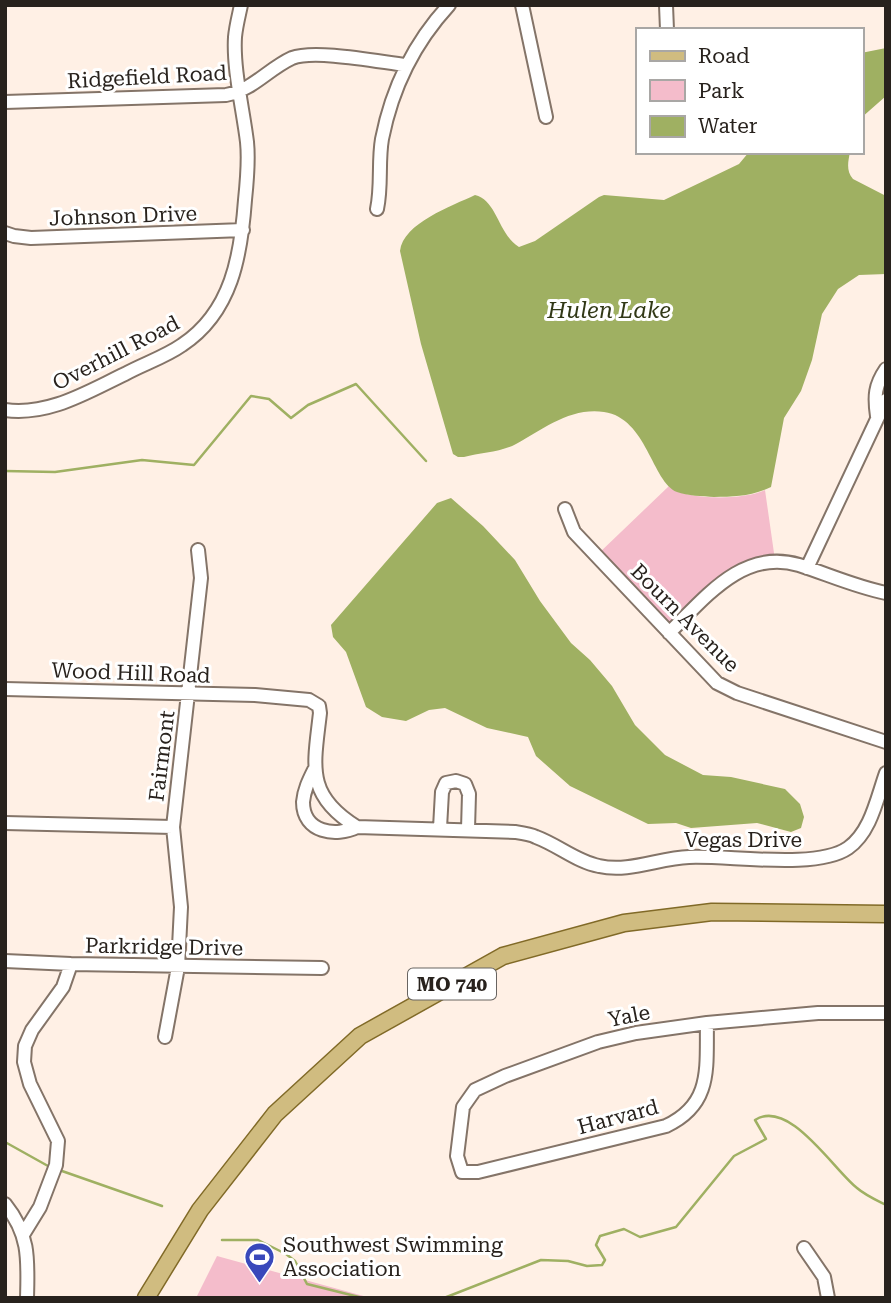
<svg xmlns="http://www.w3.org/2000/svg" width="891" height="1303" font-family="'Roboto Serif',serif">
<rect width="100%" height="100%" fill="#fff0e5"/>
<!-- green -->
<path fill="#f4bccb" d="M669,486C685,501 745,500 765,490L775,560L757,562L668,632L597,555Z
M217,1256L371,1298H196Z"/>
<!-- water -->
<path fill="#9fb062" d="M886,48V96L861,118V53Z
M749,152H850C848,162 846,171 853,179L886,196V274L859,275L838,289L822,314L812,360L801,391L784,418L771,487C753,496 734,497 714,497C703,496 687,496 677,492C652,482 647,418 604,412C571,407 543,429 516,444C502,452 480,453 464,457H458L453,454L421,344L400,251C403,223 452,206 475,195C497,200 498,234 519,247L535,241L599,197L604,195L664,200L739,164Z
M451,498L483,526L515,560L540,601L571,643L590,660L612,686L635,725L665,755L703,775L731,777L785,789L800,804L804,817L801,828L791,832L757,823L691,828L676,823L648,824L570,786L536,756L528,737L487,728L445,708L429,710L406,721L382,717L366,707L346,652L333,637L331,625L437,503Z"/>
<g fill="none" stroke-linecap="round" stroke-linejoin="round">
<!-- stream -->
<path stroke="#9fb062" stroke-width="2.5" d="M5,471L55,472L142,460L194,465L251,396L269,399L291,418L308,405L356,384L426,461
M5,1142L48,1166
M62,1171L162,1206
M222,1240H258L286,1254L295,1261L307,1284L363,1298
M444,1298L541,1260L568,1261L587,1266L602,1265L605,1260L596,1245L600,1236L624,1229L640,1237L676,1227L734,1156L766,1139L755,1120C789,1098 833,1169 857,1188C865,1195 876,1200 886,1205"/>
<defs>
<path id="minor" d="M522,5L546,117
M666,5L667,30
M5,102L226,95C253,90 268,69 292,58C315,49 380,62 406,65
M377,209C382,186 378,162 382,139C392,88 414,43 449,5
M5,233L14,236L31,238L243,230
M5,410C49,416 87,392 125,374C143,364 165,357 182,345C232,312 241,255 245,200C247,181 249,161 247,142C243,109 233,69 235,37C236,26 239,15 241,5
M877,416C874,396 875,385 886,369
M565,509L574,532L717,683L737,693L886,742
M807,568L886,400
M669,633C705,598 743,548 799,565C827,574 856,587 886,593
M5,689L255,695L309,700L319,706L320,713C314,766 305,795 357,827L515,832C522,833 530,834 536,837C558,845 577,862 599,866C629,873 659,858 689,857C729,855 816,870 848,848C871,832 877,798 886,773
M314,770C309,780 304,790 303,802C303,833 336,837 357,827
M5,823L173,827
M440,828L442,792L446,783L456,781L465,784L469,794L468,829
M5,961L71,964L322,968
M707,1023C706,1067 713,1104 666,1126L478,1172H462L457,1156L463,1107L475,1090L505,1076L598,1042L636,1033L707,1023L818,1013H886
M165,1037L178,967L181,907L173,827L201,578L198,550
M5,1204C30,1235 28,1260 27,1298
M24,1233L40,1207L56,1165L58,1141L30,1084L24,1062L25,1046L32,1030L63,987L71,964
M804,1248L824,1277L828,1298"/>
<path id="major" d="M146,1298L200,1210L275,1114L360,1036L503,956L624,923L712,912L886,914"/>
</defs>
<!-- minor casing -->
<use href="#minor" stroke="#847468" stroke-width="16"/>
<!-- major casing -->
<use href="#major" stroke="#816a27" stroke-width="19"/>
<!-- minor -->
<use href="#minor" stroke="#fff" stroke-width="12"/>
<!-- major -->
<use href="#major" stroke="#d0bc80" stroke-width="16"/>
</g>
<!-- icons -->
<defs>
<symbol id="stadium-pin" viewBox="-11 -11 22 30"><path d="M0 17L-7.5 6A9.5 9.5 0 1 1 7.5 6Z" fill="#3948bb" stroke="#fff"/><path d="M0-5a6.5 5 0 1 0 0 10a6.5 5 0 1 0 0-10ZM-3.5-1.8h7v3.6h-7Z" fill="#fff"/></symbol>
</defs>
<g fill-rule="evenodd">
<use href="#stadium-pin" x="242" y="1240" width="35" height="47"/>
</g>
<g text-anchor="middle" stroke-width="6" stroke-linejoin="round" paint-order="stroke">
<!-- shield labels -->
<rect fill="#fff" stroke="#686461" stroke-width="2" x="408" y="968.5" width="88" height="31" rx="5"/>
<g font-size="19" font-weight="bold" fill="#28221d">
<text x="452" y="991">MO 740</text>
</g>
<!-- street labels -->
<g font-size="21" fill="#28221d" stroke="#fff">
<text transform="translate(147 77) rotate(-3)" y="7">Ridgefield Road</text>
<text transform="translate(123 216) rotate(-2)" y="7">Johnson Drive</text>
<text transform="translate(116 353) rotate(-27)" y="7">Overhill Road</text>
<text transform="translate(685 618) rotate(45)" y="7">Bourn Avenue</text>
<text transform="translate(131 673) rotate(2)" y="7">Wood Hill Road</text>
<text transform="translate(162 756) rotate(-83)" y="7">Fairmont</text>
<text x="743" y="847">Vegas Drive</text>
<text transform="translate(164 947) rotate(1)" y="7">Parkridge Drive</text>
<text transform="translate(629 1016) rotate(-11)" y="7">Yale</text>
<text transform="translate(618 1117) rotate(-15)" y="7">Harvard</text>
</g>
<!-- poi labels -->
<g font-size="21" fill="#28221d" stroke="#fff" text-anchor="start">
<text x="283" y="1252">Southwest Swimming<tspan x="283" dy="24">Association</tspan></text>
</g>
<!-- water labels -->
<g font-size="23" font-style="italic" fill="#323917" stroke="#fff">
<text x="609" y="318">Hulen Lake</text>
</g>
</g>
<!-- border -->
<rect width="891" height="1303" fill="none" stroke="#28221d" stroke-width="14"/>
<!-- legend -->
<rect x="636" y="28" width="228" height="126" fill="#ffffff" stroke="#a9a7a5" stroke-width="2"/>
<rect x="650" y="51" width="35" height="10" fill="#d0bc80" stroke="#a9a7a5" stroke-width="2"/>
<text x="698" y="63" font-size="21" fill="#28221d">Road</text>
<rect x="650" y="80" width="35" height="21" fill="#f4bccb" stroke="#a9a7a5" stroke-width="2"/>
<text x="698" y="98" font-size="21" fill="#28221d">Park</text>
<rect x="650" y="116" width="35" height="21" fill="#9fb062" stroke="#a9a7a5" stroke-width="2"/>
<text x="698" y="133" font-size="21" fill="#28221d">Water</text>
</svg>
